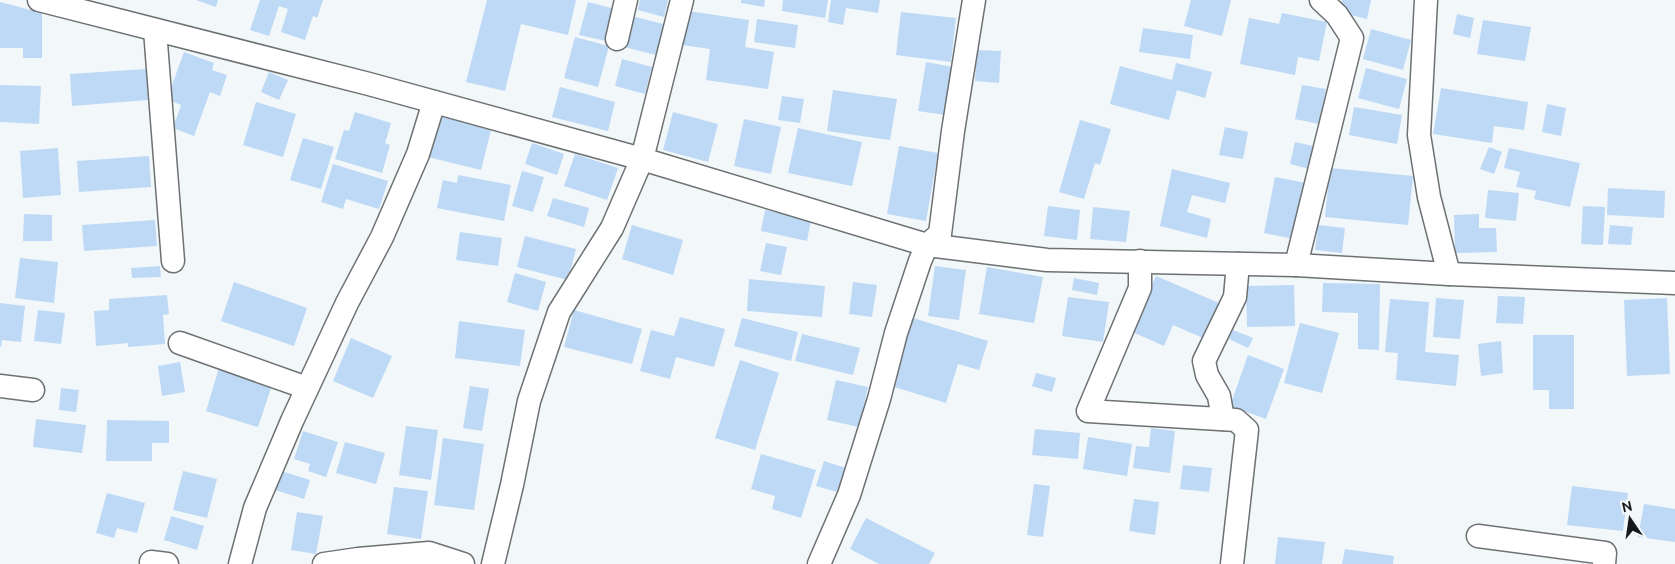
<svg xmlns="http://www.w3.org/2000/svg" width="1675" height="564" font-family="Ubuntu,sans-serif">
<rect width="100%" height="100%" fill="#f2f7f9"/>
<g fill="#bed9f6">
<path d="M196,0H218L216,7Z"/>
<path d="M260,0H323L317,18L313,16L305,40L281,32L288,9L279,6L269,36L250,30Z"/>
<path d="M487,0H576L568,35L521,24L505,91L466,82Z"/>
<path d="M640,0H668L664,17L638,10Z"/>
<path d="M741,0H765L764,7L741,3Z"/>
<path d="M783,0H828L825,18L782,11Z"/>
<path d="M831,0H880L878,13L846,8L843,25L828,22Z"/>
<path d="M1191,0H1231L1222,36L1184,26Z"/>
<path d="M1342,0H1371L1367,19L1339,12Z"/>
<path d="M0,2L42,13V58H23V48H0Z"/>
<path d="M588,2L615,9L606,41L579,35Z"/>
<path d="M688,11L749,20L745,47L774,52L768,89L706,80L710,49L682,45Z"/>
<path d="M901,12L956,18L951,62L896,55Z"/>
<path d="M1282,13L1327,22L1319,61L1298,57L1295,75L1240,64L1249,18L1279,24Z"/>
<path d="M1457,14L1474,18L1470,38L1453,34Z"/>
<path d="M632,16L663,24L656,55L624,47Z"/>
<path d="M757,19L798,25L795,48L754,42Z"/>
<path d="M1483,20L1531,27L1525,61L1477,54Z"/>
<path d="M1143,28L1193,35L1190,59L1139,52Z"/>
<path d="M1371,29L1411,40L1403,70L1363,59Z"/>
<path d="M575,37L609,46L598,87L564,78Z"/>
<path d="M977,50L1001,51L999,83L975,81Z"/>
<path d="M184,52L214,63L212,70L227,75L220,96L210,92L194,136L173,128L181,105L167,99Z"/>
<path d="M622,59L652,67L645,94L615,86Z"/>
<path d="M926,62L953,67L945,115L918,111Z"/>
<path d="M1176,63L1212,72L1205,98L1177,90L1169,120L1110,104L1120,66L1172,80Z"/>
<path d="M1366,68L1407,79L1399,109L1358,98Z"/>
<path d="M146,69L148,100L72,106L70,74Z"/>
<path d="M269,72L288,80L279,100L261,92Z"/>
<path d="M0,85L41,86L39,124L0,122Z"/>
<path d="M1302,85L1326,89L1319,124L1295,119Z"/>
<path d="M560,87L615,102L608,131L552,117Z"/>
<path d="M1441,88L1528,102L1524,130L1494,126L1492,143L1433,134Z"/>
<path d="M833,90L897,99L890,140L827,131Z"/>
<path d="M782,96L804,99L800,123L778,120Z"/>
<path d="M256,102L296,114L283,157L243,145Z"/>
<path d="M1547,104L1566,108L1561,136L1542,132Z"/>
<path d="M1354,107L1402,115L1397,144L1349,135Z"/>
<path d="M355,112L391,123L385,143L390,145L382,173L335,159L344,130L349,131Z"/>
<path d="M673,112L718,124L708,162L663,150Z"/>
<path d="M435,115L491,130L481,170L424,156Z"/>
<path d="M744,119L781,127L771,174L734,166Z"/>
<path d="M1080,120L1111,129L1100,165L1095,163L1084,199L1059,192Z"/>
<path d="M1225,127L1248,132L1243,159L1219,155Z"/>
<path d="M798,128L862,142L852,186L788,173Z"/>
<path d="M303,138L334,147L321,189L290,180Z"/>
<path d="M1295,142L1318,147L1313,170L1290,164Z"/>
<path d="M532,143L564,154L557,175L525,164Z"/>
<path d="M899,146L938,153L926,221L887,214Z"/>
<path d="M1489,147L1502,152L1494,174L1480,169Z"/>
<path d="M58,148L61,195L23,198L20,151Z"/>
<path d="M1509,148L1580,163L1570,207L1534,199L1536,191L1516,187L1520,172L1504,168Z"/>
<path d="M575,154L618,168L607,200L564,186Z"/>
<path d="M149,156L151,187L79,192L77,161Z"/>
<path d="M333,164L388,181L379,209L346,199L343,209L321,202Z"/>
<path d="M1330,168L1413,176L1408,225L1325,217Z"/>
<path d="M1172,169L1230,183L1225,203L1192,195L1187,212L1211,219L1207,238L1160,226Z"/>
<path d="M522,171L544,177L533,212L512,206Z"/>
<path d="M458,175L511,185L504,221L437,208L443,180L457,183Z"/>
<path d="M1275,177L1306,183L1294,239L1264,233Z"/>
<path d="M1608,188L1665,191L1664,218L1607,215Z"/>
<path d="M1488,190L1519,193L1516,221L1485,218Z"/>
<path d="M553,198L589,208L584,227L547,216Z"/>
<path d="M1048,206L1080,210L1077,240L1044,236Z"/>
<path d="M1583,206L1605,207L1603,245L1581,244Z"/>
<path d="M1093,207L1130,211L1126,242L1090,239Z"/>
<path d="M765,210L811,220L807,241L761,231Z"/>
<path d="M24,214L52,215V241H23Z"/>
<path d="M1479,214V228H1496L1497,252L1455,253L1454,215Z"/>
<path d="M155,220L157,246L84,251L82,225Z"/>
<path d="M632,225L683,240L673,275L622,259Z"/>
<path d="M1318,225L1345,228L1342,253L1315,250Z"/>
<path d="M1610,225L1633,227L1631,245L1608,244Z"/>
<path d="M460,232L502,238L498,266L456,260Z"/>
<path d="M525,236L576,249L568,280L517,267Z"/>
<path d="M766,243L787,247L781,275L760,271Z"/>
<path d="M20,258L58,262L54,303L15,298Z"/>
<path d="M160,266L161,277L132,278L131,268Z"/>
<path d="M935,266L966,270L959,320L928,316Z"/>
<path d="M987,267L1043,277L1034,323L979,314Z"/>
<path d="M515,273L546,282L538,311L507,302Z"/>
<path d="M1156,276L1226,306L1210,341L1173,325L1164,346L1130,331Z"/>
<path d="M1074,278L1099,283L1097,295L1072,290Z"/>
<path d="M749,279L825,286L822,317L747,311Z"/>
<path d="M234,282L307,308L294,346L221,321Z"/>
<path d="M853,282L877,285L872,317L849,314Z"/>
<path d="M1323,283L1380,284L1379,350L1358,349V313L1322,312Z"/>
<path d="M1294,285L1295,326L1247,327L1246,286Z"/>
<path d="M167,295L169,314L163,315L165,344L128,347V343L96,346L94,311L109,310V299Z"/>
<path d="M1498,296L1525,297L1523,324L1496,323Z"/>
<path d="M1068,297L1109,302L1103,342L1062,336Z"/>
<path d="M1436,298L1464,300L1460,339L1433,337Z"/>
<path d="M1667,298L1670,374L1627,376L1624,300Z"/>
<path d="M1390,299L1429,302L1425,352L1459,355L1456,386L1396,380L1398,353L1385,352Z"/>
<path d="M0,303L25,306L21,342L2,340L1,347H0Z"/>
<path d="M38,310L65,313L61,344L34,341Z"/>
<path d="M574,310L642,329L632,364L564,347Z"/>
<path d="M680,317L725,329L714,367L676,357L670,379L640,371L651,330L674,336Z"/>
<path d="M742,318L798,332L791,361L734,346Z"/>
<path d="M913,318L988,341L979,370L958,364L946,403L891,386Z"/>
<path d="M459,321L525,330L520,366L455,358Z"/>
<path d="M1300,323L1339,333L1322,393L1284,383Z"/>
<path d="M1233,330L1253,338L1248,348L1229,339Z"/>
<path d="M802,334L860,348L853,375L795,361Z"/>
<path d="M1533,335H1574V409H1549V390H1533Z"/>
<path d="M351,338L392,356L373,398L333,381Z"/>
<path d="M1501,341L1503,373L1481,376L1478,344Z"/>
<path d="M1248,355L1284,369L1266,419L1230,406Z"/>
<path d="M740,360L779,373L755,450L715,438Z"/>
<path d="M180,362L185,392L162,396L158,366Z"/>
<path d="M219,368L272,385L258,427L206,411Z"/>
<path d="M1036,373L1056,378L1052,392L1032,386Z"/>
<path d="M836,380L868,387L859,427L827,420Z"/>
<path d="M470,386L489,389L482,431L463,428Z"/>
<path d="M61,388L79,390L76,412L59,410Z"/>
<path d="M36,419L86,425L82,453L33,447Z"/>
<path d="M107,420L169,421V443H152V461H106Z"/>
<path d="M406,426L438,430L431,480L399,475Z"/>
<path d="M1151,428L1175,431L1170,473L1133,468L1136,446L1149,447Z"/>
<path d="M1035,429L1080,433L1078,459L1032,455Z"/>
<path d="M303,431L338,442L326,477L308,471L310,464L294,459Z"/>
<path d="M1088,437L1132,444L1127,476L1083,469Z"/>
<path d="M443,438L484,444L474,510L434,505Z"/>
<path d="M345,442L385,453L376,484L336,473Z"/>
<path d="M761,454L816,470L801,518L772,509L775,496L751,489Z"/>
<path d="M824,461L849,469L841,493L816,486Z"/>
<path d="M1183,465L1212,468L1209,492L1180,489Z"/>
<path d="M183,471L217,479L207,518L173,510Z"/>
<path d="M281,471L310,480L304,499L275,490Z"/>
<path d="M1034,484L1050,486L1043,537L1027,535Z"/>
<path d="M1572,486L1628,493L1623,531L1567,525Z"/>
<path d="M394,487L428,491L421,539L387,534Z"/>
<path d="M107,493L145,503L137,533L117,528L114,538L96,533Z"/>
<path d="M1134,499L1159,502L1155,535L1129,531Z"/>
<path d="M1644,504L1675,509V542L1638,537Z"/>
<path d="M297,512L323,516L316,554L291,550Z"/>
<path d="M171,516L204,526L197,550L164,540Z"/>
<path d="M866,518L935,553L929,564H879L850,549Z"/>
<path d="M1278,537L1325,542L1322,564H1275Z"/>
<path d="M1345,549L1394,556L1393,564H1342Z"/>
</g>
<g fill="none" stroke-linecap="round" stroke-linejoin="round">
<defs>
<g id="minor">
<path d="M39,0L369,84L642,159L612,228L559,312L529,401L512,485L493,564"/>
<path d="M682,0L642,159L927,245L952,248L1047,260L1296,265L1449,274L1675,283"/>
<path d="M1426,0L1419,135L1429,197L1449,274"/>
<path d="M155,30L173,261"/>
<path d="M617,39L626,0"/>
<path d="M1140,261V288L1088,411L1236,420L1247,430L1232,564"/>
<path d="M1296,265L1352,38L1337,15L1321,0"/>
<path d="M180,343L307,388"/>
<path d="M0,386L33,390"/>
<path d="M1223,419L1219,396L1207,375L1204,361L1235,297L1238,264"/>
<path d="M1478,536L1605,553L1604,564"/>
<path d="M151,562L167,564"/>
<path d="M240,564L255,508L292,421L347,303L382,237L418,154L434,102"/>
<path d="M324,564L358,559L429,553L463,564"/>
<path d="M819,564L849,495L879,399L896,333L920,261L927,245L940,234L953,131L974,0"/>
</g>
</defs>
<use href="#minor" stroke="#6d7172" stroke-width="25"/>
<use href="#minor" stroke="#fff" stroke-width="22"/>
</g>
<g transform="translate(1630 519) rotate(347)" stroke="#f2f7f9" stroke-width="4" paint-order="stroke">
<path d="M0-4L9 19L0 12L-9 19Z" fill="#161819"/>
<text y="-8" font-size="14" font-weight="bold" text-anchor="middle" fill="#161819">N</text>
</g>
</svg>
